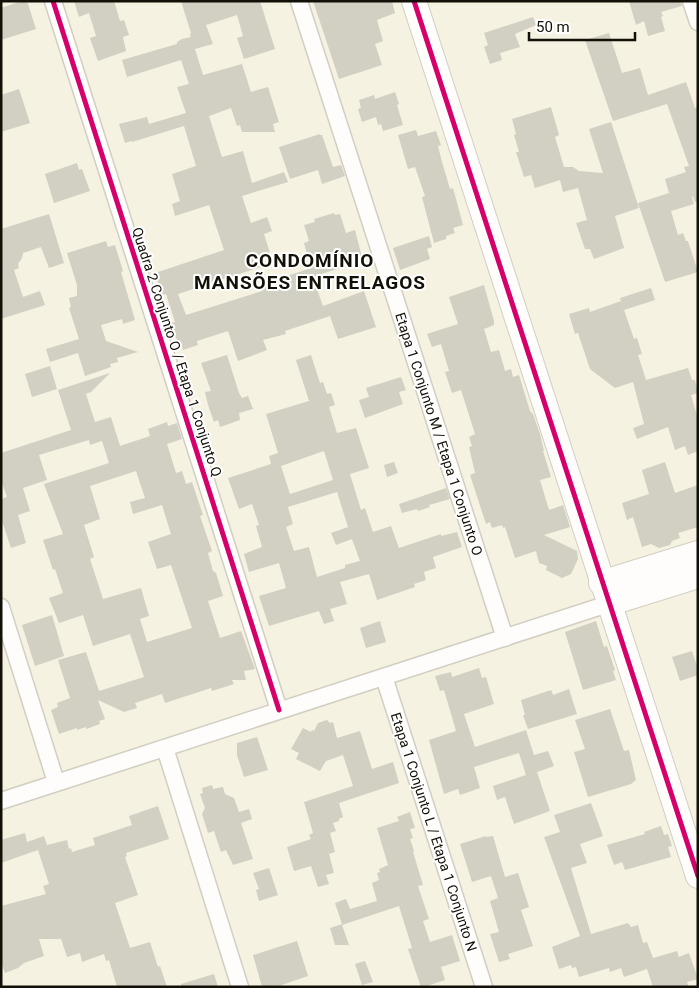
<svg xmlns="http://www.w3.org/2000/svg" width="699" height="988" font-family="Roboto,sans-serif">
<rect width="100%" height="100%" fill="#f6f2e2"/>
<g fill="#d2cfc3" fill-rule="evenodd">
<path d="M22,1H27L36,29L1,40V8Z"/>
<path d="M74,1H114L120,21L124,20L129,35L123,37L126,51L98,61L90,38L96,36L89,13L79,17Z"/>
<path d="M181,1H260L275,49L244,59L237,38L243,36L237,15L206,25L213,44L195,49L203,75L242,64L251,92L268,87L279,122L273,124L275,132H242L240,125L237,126L231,108L209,116L222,157L243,151L252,183L284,172L288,182L242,196L251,223L267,217L272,231L264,234L270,253L261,256L264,266L178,294L186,315L262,291L260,285L311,268L304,243L309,241L304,225L315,222L314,219L334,213L335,215L340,214L346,233L355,230L363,261L318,275L320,282L315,284L323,306L364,291L376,327L338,339L330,316L285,331L286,334L263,340L267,350L238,361L228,331L197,341L198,345L183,350L182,346L179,347L171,323L175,322L166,294L162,295L155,274L158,273V272L224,250L209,205L175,216L172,204L180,201L172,174L196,166L184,126L132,142L131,141L125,143L119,124L147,117L149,124L186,113L177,87L189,84L181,60L127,77L122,60L177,44V42L182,39L191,37L190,34L191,33Z"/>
<path d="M313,1H392L395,13L377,20L383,41L375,44L382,65L339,79Z"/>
<path d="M629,1H681L682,6L661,12L663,16L661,17L665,31L648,36L644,21L636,25Z"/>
<path d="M533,17L536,25L515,34L520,47L500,53L502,60L490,64L484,47L488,45L484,33Z"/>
<path d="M609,33L622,73L640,68L648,95L686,82L695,108L698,107V201L695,202L693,196L692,197L694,204L671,211L678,235L683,233L686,241H688L698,272L665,282L638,203L669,193L665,179L686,172L684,167L689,166L667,104L613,121L585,40Z"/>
<path d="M19,89L30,123L1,132V95Z"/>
<path d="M395,92L399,104L397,105L403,125L383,131L381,124L378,125L376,117L362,122L358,109L361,108L359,100L374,95L375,99Z"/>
<path d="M551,107L559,135L555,137L564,167H573L579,171L603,173L589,129L611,122L639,208L615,216L624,248L594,259L590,249H585L576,223L587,220L578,188L563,192L560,180L535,188L531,175L524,177L516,152H519L514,135L516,134L512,119Z"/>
<path d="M416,130L418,136L436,131L441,145L438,146L442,162L450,189L453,188L463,225L453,228L455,233L446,236V239L434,243L422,197L425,196L415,167L408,169L398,135Z"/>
<path d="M320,134V135H322L333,167L341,165L345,176L322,184L318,170L290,179L279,147Z"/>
<path d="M77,163L79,170L82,169L90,191L54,203L45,174Z"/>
<path d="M49,214L64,263L49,268L41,247L23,253L22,258L18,264L19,268L14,270L23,297L40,291L45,305L1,319V229Z"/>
<path d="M429,236L432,247L427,249L430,259L400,270L393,248Z"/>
<path d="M106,241L108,247L115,245L123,271L121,272L135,320L123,324L122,319L101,325L106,341L138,352L117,358L118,362L110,364L111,367L85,376L78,353L50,362L46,349L79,339L69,308L71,307L69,298L77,296V285L67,253Z"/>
<path d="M484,285L494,321V325L484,329L491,352L499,350L505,371L511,369L513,377L519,375L530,411L533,414L540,434L544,451H543L551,477L540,480L549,510L563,505L570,527L544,535L577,551L578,559L571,574L562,578L546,570L547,566L539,563L536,551L515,558L505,527L503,528L502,525L492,528L490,522L486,524L470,475L475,473L469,447L472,446L469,437L475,434L461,390L452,393L445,372L449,371L441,344L432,347L427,334L458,324L449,297Z"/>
<path d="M651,288L655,300L624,310L620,298Z"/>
<path d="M621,301L634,339L637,338L642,354L638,355L646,380L688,368L692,380H695L698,393L691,395L698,419V451L688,455L685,446L675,450L668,427L637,439L633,428L644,424L633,382L615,388L590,369L578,333L575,334L569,314L589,308L590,312Z"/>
<path d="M227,355L239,393L242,398L248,396L253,409L239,413L240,420L220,427L218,420L214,422L208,405L205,392L211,391L201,363Z"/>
<path d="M311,355L320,383L323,382L327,394L331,393L335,405L329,407L337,433L356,428L369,468L350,474L361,510L365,508L373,532L391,526L399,548L441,534V536L457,532L462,547L433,557L436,568L424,572L426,580L414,584L415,587L377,600L369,574L340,582L347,604L330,609L334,621L324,624L319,611L269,626L259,596L286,588L279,563L249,572L244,554L262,547L256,526L259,525L252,504L239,509L228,478L271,464L269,456L278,453L266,414L309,401L296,360ZM324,451L333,480L290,494L281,466ZM337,492L348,527L331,533L336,545L352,539L360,561L345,565V568L317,577L309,547L294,551L286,527L293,524L288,507Z"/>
<path d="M50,366L57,389L32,397L25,374Z"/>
<path d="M110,373L91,392L86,394L95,422L111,417L120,446L150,436L148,429L167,422L168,426L177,423L182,439L167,444L176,473L182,471L186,484L192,482L203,515L200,516L212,551L208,553L213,571L216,573L223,596L208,601L220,638L241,631L255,669L244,671L246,680H232L234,684L212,691L211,688L165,703L162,694L135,703L137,708L124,712L98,700L105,719L99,721L100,724L86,729V727L77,730V728L59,734L51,710L58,707L57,703L70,698L58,660L86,652L99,691L144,677L130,634L93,646L83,615L59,623L49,598L63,593L55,569L53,570L43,540L63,534L44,484L109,463L102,441L90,445L89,440L39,455L47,480L23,488L30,511L18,515L26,543L11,548L1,518V499L7,497L1,480V453L71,430L58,390ZM136,471L145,498L130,502L133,514L162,505L171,534L148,542L157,569L171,565L192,628L147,642L140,619L149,616L141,588L103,599L90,559L94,557L84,525L100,519L90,486Z"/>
<path d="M401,377L406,390L399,392L403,404L365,418L359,400L369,397L366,388Z"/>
<path d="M394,462L398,473L387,477L384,465Z"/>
<path d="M665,462L675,493L698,485V527L678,533L680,538L672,541L670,545L659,548L651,544L642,547L633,517L627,520L622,503L649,494L642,470Z"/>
<path d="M446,488L450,499L429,505L430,507L418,511L417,509L402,513L399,504Z"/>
<path d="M52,615L64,656L35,666L22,625Z"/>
<path d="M380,621L386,642L366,648L360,628Z"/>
<path d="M596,621L604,647L607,646L615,670L613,671L616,680L583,690L565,632Z"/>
<path d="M692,651L698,669V675L680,681L672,657Z"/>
<path d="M479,668L482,678L486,677L494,704L464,714L475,747L526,730L534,755L548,751L554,766L537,772L550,811L514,824L505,797L497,800L493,786L526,775L519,753L474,767L480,788L460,795L458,789L444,794L429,740L456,731L444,690L440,691L435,676L451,672L452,677Z"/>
<path d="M569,689L577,714L528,729L523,715H525L521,700L551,690L553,695Z"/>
<path d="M610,709L624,751L629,750L636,780L631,784L588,797L574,752L585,749L575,720Z"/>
<path d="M327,720L330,723L333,722L337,738L360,731L372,769L393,762L399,783L339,803L343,817L339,819V821L333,823L336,831L330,833L335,852L329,854L334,873L326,875L329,884L318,887L311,866L294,871L287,847L311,839L309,835L313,833L304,802L353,786L343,755L326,761L320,771L296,759L299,753L291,749L303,728L311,732L312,730L314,731L318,723Z"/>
<path d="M257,737L268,770L244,777L237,755V743Z"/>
<path d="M212,785L213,789L223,787L225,794L234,798L239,812L249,809L252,819L241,823L253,859L233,865L226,850L221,852L214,831L208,833L202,814L205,808L200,794L203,793L202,788Z"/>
<path d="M591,803L603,836L580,844L587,863L571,868L591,934L628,923L631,927L638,925L643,943L647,942L653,958L677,951L679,957L689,953L698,979L687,982L689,987H653L647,969L624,977L621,968L610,972L609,968L579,977L576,967L572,968L571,965L559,969L552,947L580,936L544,837L560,832L554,815Z"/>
<path d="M158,806L169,839L126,853L127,856L125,857L138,895L115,903L130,948L150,942L158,967L160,966L167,987H117L109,960L106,961L104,954L82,962L80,953L67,957L61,939H39L44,956L24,963L18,968L5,973L1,962V906L46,894L43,886L49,884L38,850L1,863V840L25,833L27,842L44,836L47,845L67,840L69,849L71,848L72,852L95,845L93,838L132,825L129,816Z"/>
<path d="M410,812L415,828L410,829L413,838L410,839L414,851L413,852L423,885L418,886L429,919L423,921L430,942L452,935L460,961L441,967L445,980L424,987H421L408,949L412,948L399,906L342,925L349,945H335L330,928L342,924L335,903L346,899L350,909L377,901L372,883L379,880L377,873L380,872L379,869L388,865L377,828L399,821L397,817Z"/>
<path d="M661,826L664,835L668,834L672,846L668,847L671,857L625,870L622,862L614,865L607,845L645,834L644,832Z"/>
<path d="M486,836V837L493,836L505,877L518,873L529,907L521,910L533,946L508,954L510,959L499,962L490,934L499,932L490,901L498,898L491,876L472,882L460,844Z"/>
<path d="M269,868L278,895L259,901L256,890L259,889L253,873Z"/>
<path d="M297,941L308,976L276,987H262L253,955Z"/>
<path d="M365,961L373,982L362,985L355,964Z"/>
<path d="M214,974L218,987H181V984Z"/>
</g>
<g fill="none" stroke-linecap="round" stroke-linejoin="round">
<defs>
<g id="street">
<path d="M53,1L279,710"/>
<path d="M299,1L505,638"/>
<path d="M691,1L698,22"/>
<path d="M1,607L56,782"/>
<path d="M384,677L484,987"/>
<path d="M165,748L240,987"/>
<path d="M1,801L608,604"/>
</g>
<g id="secondary">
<path d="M414,1L698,876"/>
<path d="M601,583L698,553"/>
<path d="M608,604L698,576"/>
</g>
</defs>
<use href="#street" stroke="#d1cec2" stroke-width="19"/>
<use href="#secondary" stroke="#d1cec2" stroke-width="26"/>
<use href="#street" stroke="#fefdfb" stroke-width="16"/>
<use href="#secondary" stroke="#fefdfb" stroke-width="24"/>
<defs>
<g id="cycleway">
<path d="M53,1L279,710"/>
<path d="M414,1L698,876"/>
</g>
</defs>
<use href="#cycleway" stroke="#fff" stroke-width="8"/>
<use href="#cycleway" stroke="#d6006c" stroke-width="5"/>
</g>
<g text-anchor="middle" stroke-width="4" stroke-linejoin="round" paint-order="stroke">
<g font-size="14" fill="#131007" stroke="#fff">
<text transform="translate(177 352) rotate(72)" y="5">Quadra 2 Conjunto O / Etapa 1 Conjunto Q</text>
<text transform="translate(439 434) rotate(72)" y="5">Etapa 1 Conjunto M / Etapa 1 Conjunto O</text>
<text transform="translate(434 832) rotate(72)" y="5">Etapa 1 Conjunto L / Etapa 1 Conjunto N</text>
</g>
<g font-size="19" font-weight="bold" letter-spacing="1" fill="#131007" stroke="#fff">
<text x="310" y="267">CONDOMÍNIO<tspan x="310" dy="22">MANSÕES ENTRELAGOS</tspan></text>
</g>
</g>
<rect width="699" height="988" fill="none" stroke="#131007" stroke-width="5"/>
<path d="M529 32v8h106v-8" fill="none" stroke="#131007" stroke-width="2.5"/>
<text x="536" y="32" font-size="15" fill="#131007" stroke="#ffffff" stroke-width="4" paint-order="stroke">50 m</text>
</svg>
